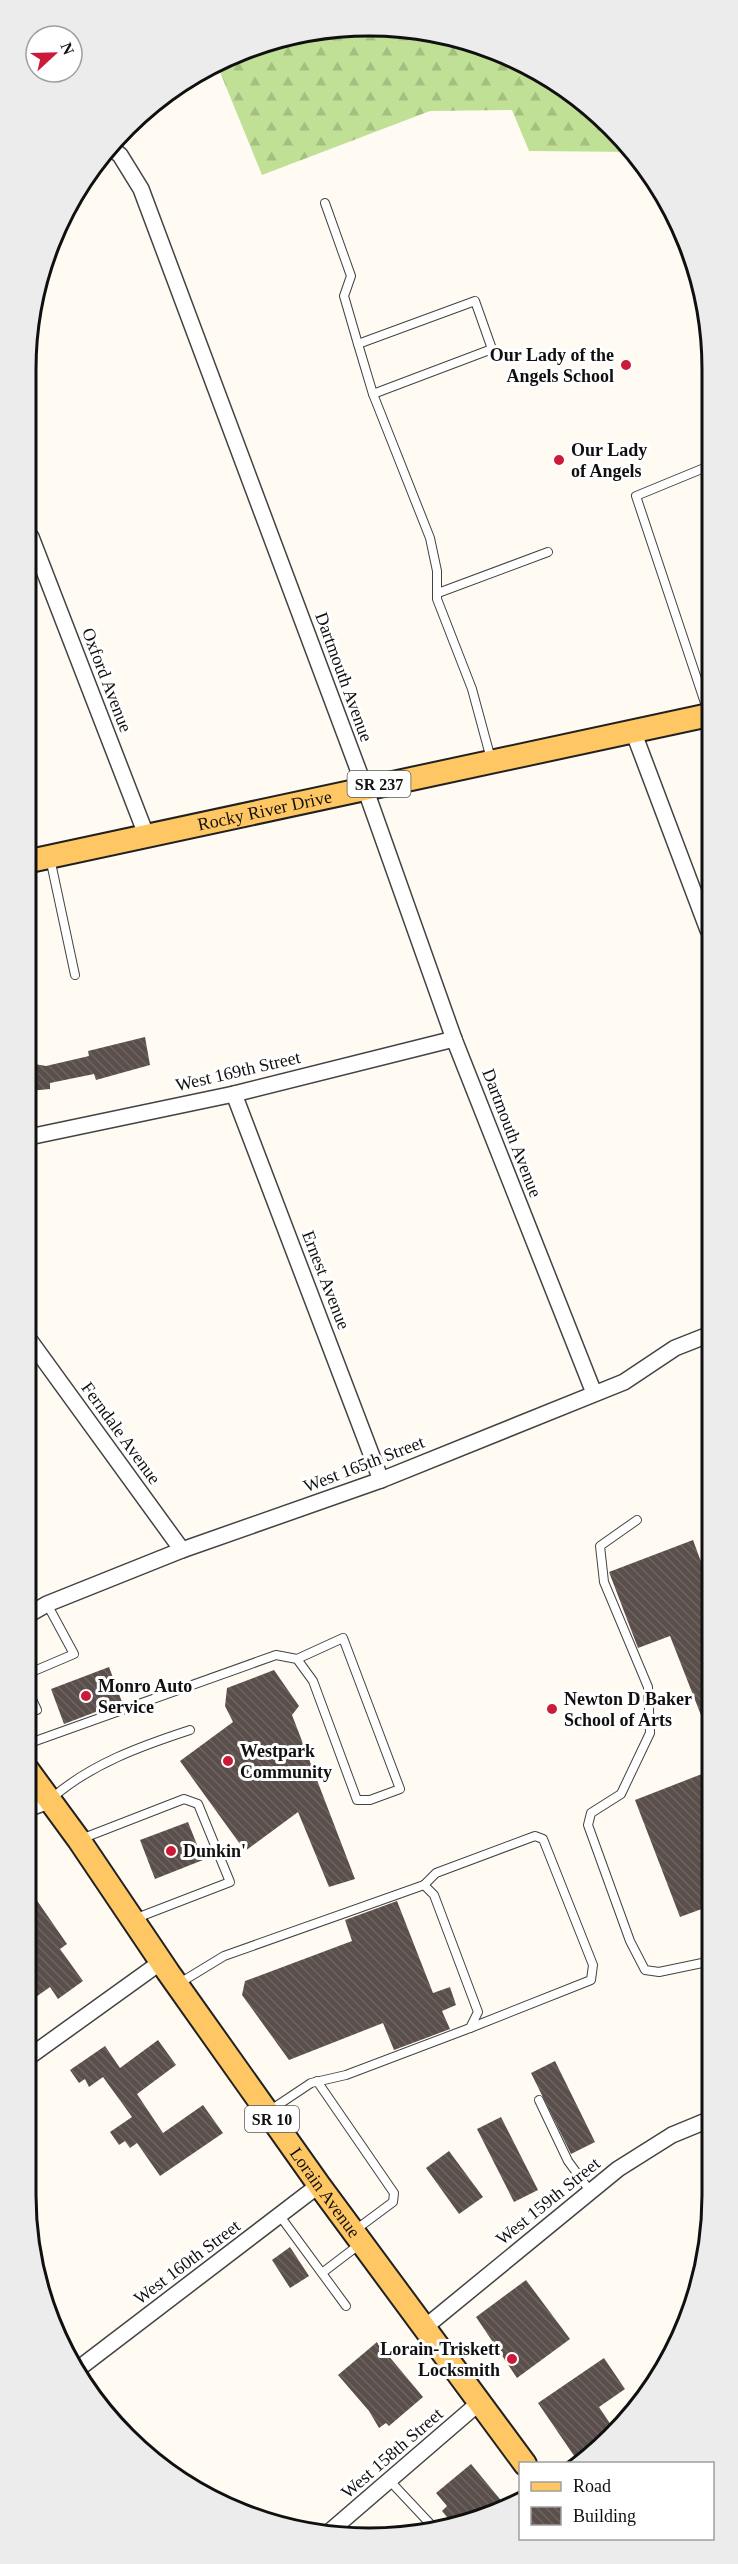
<svg xmlns="http://www.w3.org/2000/svg" width="738" height="2564" font-family="Georgia,serif">
<defs>
<pattern id="forest-firs" width="22" height="20" patternUnits="userSpaceOnUse" patternTransform="scale(1.5)"><rect width="22" height="20" fill="#c0e096"/><path d="M5 1l3.5 6h-7zM16 11l3.5 6h-7z" fill="#a4bf80"/></pattern>
<pattern id="building-back-hatch" width="6" height="6" patternUnits="userSpaceOnUse" patternTransform="scale(1.5)"><rect width="6" height="6" fill="#5a4f4b"/><path d="M-1 5l2 2M0 0l6 6M5-1l2 2" fill="none" stroke="#6d6461"/></pattern>
</defs>
<rect width="100%" height="100%" fill="#fffbf3"/>
<path fill="url(#forest-firs)" d="M302,32H436L540,71L627,142L633,152L529,151L512,110L430,111L262,175L218,67Z"/>
<g fill="url(#building-back-hatch)">
<path d="M145,1037L150,1065L96,1080L94,1074L50,1083V1089L29,1091V1063L46,1066L89,1056L88,1051Z"/>
<path d="M693,1540L707,1578L706,1728L670,1636L638,1648L609,1572Z"/>
<path d="M109,1667L122,1702L64,1724L51,1689Z"/>
<path d="M274,1670L299,1706L292,1715L355,1879L329,1887L298,1812L245,1851L180,1761L233,1722L225,1706L227,1688Z"/>
<path d="M707,1772V1907L680,1917L635,1800Z"/>
<path d="M188,1822L203,1860L155,1879L140,1840Z"/>
<path d="M27,1886L67,1944L60,1949L83,1981L58,1999L50,1987L26,2004Z"/>
<path d="M397,1901L433,1993L450,1987L456,2005L442,2011L450,2029L394,2050L383,2023L289,2060L242,1995L245,1981L352,1941L345,1920Z"/>
<path d="M158,2040L176,2065L137,2094L163,2133L203,2105L223,2133L160,2176L137,2143L130,2148L125,2141L119,2145L110,2132L132,2117L103,2077L89,2087L85,2079L79,2083L70,2070L105,2046L120,2068Z"/>
<path d="M555,2061L595,2142L571,2154L531,2073Z"/>
<path d="M501,2117L538,2190L514,2202L477,2129Z"/>
<path d="M449,2151L483,2197L459,2214L426,2168Z"/>
<path d="M290,2247L309,2276L290,2288L272,2260Z"/>
<path d="M526,2280L570,2339L517,2378L476,2317Z"/>
<path d="M377,2342L423,2397L389,2426L386,2423L379,2428L369,2411L338,2375Z"/>
<path d="M604,2358L625,2389L599,2407L613,2428L579,2463L538,2403Z"/>
<path d="M471,2464L504,2504L455,2527L442,2511L447,2506L436,2493Z"/>
</g>
<g fill="none" stroke-linecap="round" stroke-linejoin="round">
<defs>
<g id="service">
<path d="M325,203L351,276L344,296L358,344L373,394L430,538L437,571V599L472,689L491,759"/>
<path d="M358,344L475,301L492,349L373,394"/>
<path d="M438,593L548,552"/>
<path d="M708,712L636,496L709,466"/>
<path d="M50,858L75,975"/>
<path d="M637,1520L600,1546L604,1582L648,1687L650,1733L621,1794L591,1813L588,1825L630,1941L645,1970L659,1972L707,1962"/>
<path d="M27,1674L74,1654L47,1604"/>
<path d="M27,1689L37,1710"/>
<path d="M27,1744L276,1655L297,1659L343,1638L400,1789L370,1800H357L313,1681L297,1659"/>
<path d="M52,1798C91,1764 141,1746 190,1730"/>
<path d="M81,1839L184,1799L198,1804L230,1882L134,1919"/>
<path d="M424,1885L436,1873L535,1836L543,1839L593,1965L591,1980L470,2028"/>
<path d="M178,1984L224,1956L424,1885L434,1895L478,2012L470,2028L346,2075L311,2083L269,2111"/>
<path d="M317,2081L394,2193L393,2202L354,2231"/>
<path d="M539,2100L568,2161L590,2191"/>
<path d="M280,2216L346,2306"/>
<path d="M322,2273L360,2244"/>
<path d="M389,2480L435,2529"/>
</g>
<g id="minor">
<path d="M112,149L120,155L141,189L365,788L454,1039L594,1393"/>
<path d="M31,537L147,837"/>
<path d="M633,731L708,930"/>
<path d="M234,1094L381,1480"/>
<path d="M29,1137L234,1094L454,1039"/>
<path d="M28,1338L182,1550"/>
<path d="M28,1615L47,1604L182,1550L381,1480L624,1382L675,1348L708,1335"/>
<path d="M27,1809L49,1801"/>
<path d="M26,2059L161,1962"/>
<path d="M424,2328L618,2169L672,2135L706,2121"/>
<path d="M78,2369L319,2185"/>
<path d="M328,2533L480,2402"/>
</g>
<g id="primary">
<path id="s1" d="M30,861L709,715"/>
<path id="s2" d="M27,1769L79,1840L168,1972L319,2185L525,2464"/>
</g>
</defs>
<use href="#service" stroke="#434343" stroke-width="10"/>
<use href="#minor" stroke="#434343" stroke-width="18"/>
<use href="#primary" stroke="#212121" stroke-width="26"/>
<use href="#service" stroke="#fff" stroke-width="8"/>
<use href="#minor" stroke="#fff" stroke-width="15"/>
<use href="#primary" stroke="#ffc763" stroke-width="22"/>
</g>
<g fill="#cc1b38" stroke="#fff" stroke-width="2">
<circle cx="626" cy="365" r="6"/>
<circle cx="559" cy="460" r="6"/>
<circle cx="86" cy="1696" r="6"/>
<circle cx="552" cy="1709" r="6"/>
<circle cx="228" cy="1761" r="6"/>
<circle cx="171" cy="1851" r="6"/>
<circle cx="512" cy="2359" r="6"/>
</g>
<g text-anchor="middle" stroke-width="6" stroke-linejoin="round" paint-order="stroke">
<g fill="#fff" stroke="#585858" stroke-width="1.5">
<rect x="347.5" y="771" width="63" height="26" rx="4.5"/>
<rect x="245" y="2106" width="54" height="26" rx="4.5"/>
</g>
<g font-size="16" font-weight="bold" fill="#101010">
<text x="379" y="790">SR 237</text>
<text x="272" y="2125">SR 10</text>
</g>
<g font-size="18" font-weight="bold" fill="#101010" stroke="#fff" text-anchor="start">
<text x="614" y="361" text-anchor="end">Our Lady of the<tspan x="614" dy="21">Angels School</tspan></text>
<text x="571" y="456">Our Lady<tspan x="571" dy="21">of Angels</tspan></text>
<text x="98" y="1692">Monro Auto<tspan x="98" dy="21">Service</tspan></text>
<text x="564" y="1705">Newton D Baker<tspan x="564" dy="21">School of Arts</tspan></text>
<text x="240" y="1757">Westpark<tspan x="240" dy="21">Community</tspan></text>
<text x="183" y="1857">Dunkin'</text>
<text x="500" y="2355" text-anchor="end">Lorain-Triskett<tspan x="500" dy="21">Locksmith</tspan></text>
</g>
<g font-size="18" fill="#101010" stroke="#fff">
<text transform="translate(344 677) rotate(70)" y="6">Dartmouth Avenue</text>
<text transform="translate(107 680) rotate(69)" y="6">Oxford Avenue</text>
<text dy="6" stroke="none"><textPath href="#s1" startOffset="240">Rocky River Drive</textPath></text>
<text transform="translate(238 1071) rotate(-13)" y="6">West 169th Street</text>
<text transform="translate(512 1133) rotate(69)" y="6">Dartmouth Avenue</text>
<text transform="translate(326 1280) rotate(69)" y="6">Ernest Avenue</text>
<text transform="translate(121 1433) rotate(54)" y="6">Ferndale Avenue</text>
<text transform="translate(364 1464) rotate(-21)" y="6">West 165th Street</text>
<text dy="6" stroke="none"><textPath href="#s2" startOffset="518">Lorain Avenue</textPath></text>
<text transform="translate(548 2201) rotate(-39)" y="6">West 159th Street</text>
<text transform="translate(187 2262) rotate(-37)" y="6">West 160th Street</text>
<text transform="translate(392 2453) rotate(-41)" y="6">West 158th Street</text>
</g>
</g>
<path d="M0 0H738V2564H0ZM369 36H369A333 333 0 0 1 702 369V2195A333 333 0 0 1 369 2528H369A333 333 0 0 1 36 2195V369A333 333 0 0 1 369 36Z" fill="#ececec" fill-rule="evenodd"/>
<path fill="none" stroke="#101010" stroke-width="3" d="M369 36H369A333 333 0 0 1 702 369V2195A333 333 0 0 1 369 2528H369A333 333 0 0 1 36 2195V369A333 333 0 0 1 369 36Z"/>
<rect x="519" y="2462" width="195" height="78" fill="#ffffff" stroke="#9f9f9f" stroke-width="1.5"/>
<rect x="531" y="2482" width="30" height="9" fill="#ffc763" stroke="#9f9f9f" stroke-width="1.5"/>
<text x="573" y="2492" font-size="18" fill="#101010">Road</text>
<rect x="531" y="2507" width="30" height="18" fill="url(#building-back-hatch)" stroke="#9f9f9f" stroke-width="1.5"/>
<text x="573" y="2522" font-size="18" fill="#101010">Building</text>
<g transform="translate(54 54) rotate(68)"><circle r="28" fill="#ffffff" stroke="#9f9f9f" stroke-width="1.5"/>
<path d="M0-4.5L10 22L0 15L-10 22Z" fill="#cc1b38"/>
<text y="-9" font-size="16" font-weight="bold" text-anchor="middle" fill="#101010">N</text>
</g>
</svg>
